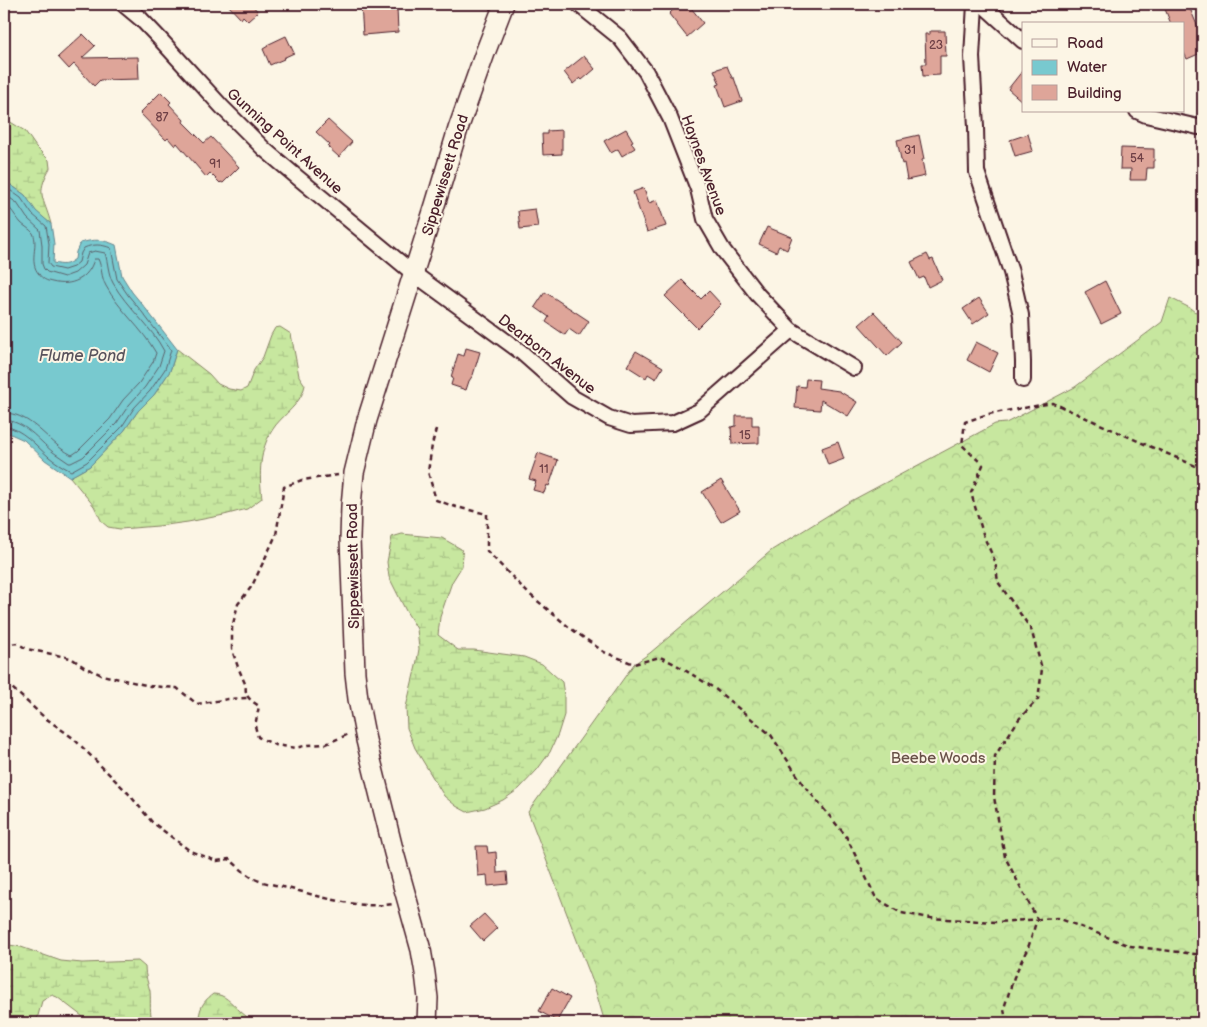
<svg xmlns="http://www.w3.org/2000/svg" width="1207" height="1027" font-family="'Balsamiq Sans',sans-serif">
<defs>
<pattern id="forest-crowns" width="20" height="18" patternUnits="userSpaceOnUse" patternTransform="scale(1.25)"><rect width="20" height="18" fill="#c7e79f"/><path d="M2 6a3 3 0 1 1 6 0M12 15a3 3 0 1 1 6 0" fill="none" stroke="#acc689"/></pattern>
<pattern id="wetland-marsh" width="20" height="14" patternUnits="userSpaceOnUse" patternTransform="scale(1.25)"><rect width="20" height="14" fill="#c7e79f"/><path d="M1 5h8M5 5V1M11 12h8M15 12V8" fill="none" stroke="#acc689"/></pattern>
</defs>
<rect width="100%" height="100%" fill="#fcf5e5"/>
<filter id="ink" filterUnits="userSpaceOnUse"><feTurbulence type="fractalNoise" baseFrequency=".02" numOctaves="2"/><feDisplacementMap in="SourceGraphic" scale="10" xChannelSelector="R" yChannelSelector="G"/><feConvolveMatrix kernelMatrix="1 2 1 2 8 2 1 2 1" color-interpolation-filters="sRGB"/></filter>
<g filter="url(#ink)">
<path fill="url(#forest-crowns)" stroke="#888365" d="M1170,298L1190,308L1195,312L1203,308V1023H605L594,985L528,812L634,664L650,653L772,550L851,501L995,424L1006,423L1075,387L1162,322Z"/>
<g fill="url(#wetland-marsh)" stroke="#888365">
<path d="M4,118L25,131L36,147L49,160L50,168C35,195 44,197 51,224L35,211L25,195L4,180Z"/>
<path d="M280,327L291,334L299,376L305,385C304,389 303,393 301,396C295,408 280,418 273,429C259,450 259,474 262,498L247,509L224,515L188,522L158,526L120,529L108,527L102,522L94,506L70,477L90,466L124,431L138,411L154,395L170,371L177,349L209,374L218,384L229,389L241,391L247,388L254,370L263,357L271,335L275,328Z"/>
<path d="M402,534L442,538L461,549L463,554L462,566L452,582L440,617L438,635L458,650H474L524,657L542,664L562,682L564,695V715L558,734L550,752L537,770L519,789L503,800L485,808L467,812L456,806L444,796L415,748L407,728L406,707L416,666L419,649L417,629L406,611L389,577L387,562L392,537Z"/>
<path d="M4,944L21,947L61,961L82,963L138,961L145,967C145,976 148,983 150,991C151,1002 149,1013 153,1023H91L57,997L52,995L42,1001L36,1023H4Z"/>
<path d="M213,994C225,994 231,1003 239,1010C244,1015 250,1019 255,1023H198C200,1009 201,1003 213,994Z"/>
</g>
<path fill="#78c9cf" stroke="#66858d" d="M4,180L25,195L36,211L51,224L54,244L53,263C63,265 66,266 75,259L76,252L80,243C95,239 102,239 116,245L122,276L132,292L146,309L177,349L170,371L154,395L138,411L124,431L90,466L70,477L45,460L24,440L4,431Z"/>
<g fill="none" stroke-linecap="round" stroke-linejoin="round">
<g stroke="#5c636d" stroke-width="1">
<path d="M4,186L21,198L32,214L46,226L49,244L48,263L51,267L64,270L73,267L79,262L81,253L84,248C93,244 101,244 111,248L117,279L128,295L142,312L171,350L165,369L150,391L134,408L121,428L87,462L71,471L69,470C62,466 55,462 49,457C35,445 23,429 4,426"/>
<path d="M4,194L17,203L27,218L40,230L42,245V264L44,269L47,272L64,277L75,273L84,265L88,253L95,251L105,253C108,262 108,274 113,283C127,308 151,326 164,351L159,366L145,387L129,405L116,424L83,457L71,463H69C64,459 58,456 53,452C38,440 25,421 4,420"/>
<path d="M4,203C12,209 15,216 21,223C24,226 30,229 33,233C39,245 28,262 39,274C42,279 47,281 52,282C71,287 89,279 94,259H98C102,267 101,277 106,286C119,310 142,328 156,353L153,362L139,383L123,400L110,419L78,451L72,455L70,454C65,451 61,449 57,445C41,432 26,413 4,413"/>
</g>
</g>
<g fill="#dea599" stroke="#4a1f2b">
<path d="M227,4H256L253,6L258,12L248,21L243,16L241,19Z"/>
<path d="M361,4H385L397,8L398,32L363,35Z"/>
<path d="M668,4H688L703,23L687,37L669,14L673,10Z"/>
<path d="M1176,4H1188L1203,39V52L1187,59L1183,51V24H1171L1165,9Z"/>
<path d="M930,31H945L946,56H940V75L923,76L922,64H926L925,34H930Z"/>
<path d="M83,34L95,46L82,58L138,57L139,79L100,80L94,86L74,64L69,69L58,57Z"/>
<path d="M286,36L294,53L283,58L284,59L270,65L263,49L268,46L267,45Z"/>
<path d="M584,56L595,69L582,80L580,78L573,84L564,72Z"/>
<path d="M727,66L732,78H734L742,101L725,107L717,85L720,84L714,70Z"/>
<path d="M1023,70V102L1008,89Z"/>
<path d="M161,92L171,102L169,104L184,120L183,122L204,143L211,137L239,167L223,183L221,182L220,183L210,173L206,177L177,143L175,146L168,138L166,140L140,113Z"/>
<path d="M328,120L352,142L339,157L328,147L330,145L316,132Z"/>
<path d="M626,129L633,141L631,142L635,148L622,156L618,149L611,153L604,141Z"/>
<path d="M562,130V154L543,155L542,134H547V131Z"/>
<path d="M1028,134L1033,151L1015,156L1010,140Z"/>
<path d="M919,135L924,159L922,160L925,176L907,180L904,163L902,164L897,140Z"/>
<path d="M1121,148L1154,149V168H1147L1146,180H1130L1131,169H1120Z"/>
<path d="M644,188L649,203L657,200L666,226L647,232L633,192Z"/>
<path d="M535,209L538,227L520,229L518,211Z"/>
<path d="M767,227L792,237L787,250L779,246L776,252L759,244Z"/>
<path d="M927,254L930,260L933,259L942,280L928,287L924,277L919,279L911,262Z"/>
<path d="M682,280L701,299L709,291L721,304L697,328L665,296Z"/>
<path d="M1105,281L1121,314L1101,324L1085,292Z"/>
<path d="M545,292L589,321L579,336L569,329L565,335L546,322L549,317L535,307Z"/>
<path d="M979,298L989,313L973,324L963,309Z"/>
<path d="M874,312L902,342L887,356L859,325Z"/>
<path d="M976,342L998,353L989,372L967,360Z"/>
<path d="M466,348L480,352L473,375L469,381L466,390L451,385L453,378L451,377L458,354L464,356Z"/>
<path d="M636,351L663,367L656,379L648,374L646,378L627,366Z"/>
<path d="M806,379L819,380L818,388L839,391L857,402L848,416L821,400L820,410L795,408L797,386L805,387Z"/>
<path d="M736,416H752V425H759V443L732,444L731,427L736,426Z"/>
<path d="M838,442L844,459L828,465L822,448Z"/>
<path d="M538,453L558,460L549,486L547,485L544,493L533,490L536,481L529,479Z"/>
<path d="M721,480L740,511L721,522L702,492Z"/>
<path d="M476,846H487L488,853L496,852L497,873L507,872L508,884L488,886L487,875L478,876Z"/>
<path d="M484,914L497,928L483,941L470,926Z"/>
<path d="M552,988L570,998L557,1021L539,1011Z"/>
</g>
<g fill="none" stroke-linecap="round" stroke-linejoin="round">
<defs>
<g id="street">
<path d="M123,4L141,19L160,39L222,107L264,149L297,177L413,273L521,352L572,397L609,418L631,425L673,423L699,411L791,330"/>
<path d="M578,4L620,38L646,72L670,118L698,189L705,219L723,250L757,294L791,330L854,368"/>
<path d="M975,4L972,57L976,127L977,172L1011,272L1021,315L1023,362V380"/>
<path d="M982,4L1023,41"/>
<path d="M1137,111L1146,115L1198,127H1203"/>
</g>
<path id="secondary" d="M427,1023L428,998L425,973L421,950L394,853L366,740L358,699L355,673L350,539L351,506L354,473L367,420L435,205L458,129L485,53L504,4"/>
</defs>
<use href="#street" stroke="#4a1f2b" stroke-width="18"/>
<use href="#secondary" stroke="#4a1f2b" stroke-width="22"/>
<g stroke="#4a1f2b" stroke-width="2.5" stroke-dasharray="5 4" stroke-linecap="butt">
<path d="M436,429L432,445L428,472L436,500L456,507L487,514V551L528,593L570,628L604,652L634,664L660,657L675,664L714,688L771,735L803,784L846,836L876,898L901,913L931,918L996,922L1058,918L1130,946L1203,955"/>
<path d="M338,475L302,480L284,487L276,535L252,586L238,604L232,628V650L238,667L246,686C244,696 251,701 259,706L255,726L258,737L275,745L296,748L308,745L326,744L349,734"/>
<path d="M4,645L17,643L27,649L71,658L84,667L102,675L150,686L177,688L197,704L228,699L248,698"/>
<path d="M4,687L12,688L44,717L73,738L128,793L152,822L190,851L217,861L229,859C237,865 245,874 253,878C261,883 274,884 283,887C317,895 358,910 393,904"/>
<path d="M1006,1023L1004,1008L1014,977L1029,945L1037,919L1005,857L994,797L995,756L1019,719L1038,699L1042,669L1031,629L998,582L995,561L984,537L971,493L983,465L962,445L965,422L988,414L1053,403L1149,446L1203,469"/>
</g>
<use href="#street" stroke="#fcf5e5" stroke-width="14"/>
<use href="#secondary" stroke="#fcf5e5" stroke-width="19"/>
</g>
</g>
<g text-anchor="middle" stroke-width="4" stroke-linejoin="round" paint-order="stroke">
<g font-size="12" fill="#6f4046">
<text x="936" y="49">23</text>
<text x="162" y="121">87</text>
<text x="910" y="154">31</text>
<text x="1137" y="162">54</text>
<text x="215" y="168">91</text>
<text x="745" y="439">15</text>
<text x="544" y="473">11</text>
</g>
<g font-size="15" fill="#4a1f2b" stroke="#fcf5e5">
<text transform="translate(285 141) rotate(42)" y="5">Gunning Point Avenue</text>
<text transform="translate(704 165) rotate(70)" y="5">Haynes Avenue</text>
<text transform="translate(445 175) rotate(-73)" y="5">Sippewissett Road</text>
<text transform="translate(547 354) rotate(38)" y="5">Dearborn Avenue</text>
<text transform="translate(353 566) rotate(-91)" y="5">Sippewissett Road</text>
</g>
<g font-size="15" fill="#695148" stroke="#fcf5e5">
<text x="938" y="763">Beebe Woods</text>
</g>
<g font-size="16" font-style="italic" fill="#58525c" stroke="#fcf5e5">
<text x="82" y="361">Flume Pond</text>
</g>
</g>
<rect width="1207" height="1027" fill="none" stroke="#fcf5e5" stroke-width="20"/>
<rect x="10" y="10" width="1187" height="1007" fill="none" stroke="#4a1f2b" stroke-width="2" filter="url(#ink)"/>
<rect x="1022" y="22" width="162" height="90" fill="#fcf5e5" stroke="#b59f9b"/>
<rect x="1032" y="39" width="25" height="8" fill="#fcf5e5" stroke="#b59f9b"/>
<text x="1067" y="48" font-size="15" fill="#4a1f2b">Road</text>
<rect x="1032" y="60" width="25" height="15" fill="#78c9cf" stroke="#b59f9b"/>
<text x="1067" y="72" font-size="15" fill="#4a1f2b">Water</text>
<rect x="1032" y="85" width="25" height="15" fill="#dea599" stroke="#b59f9b"/>
<text x="1067" y="98" font-size="15" fill="#4a1f2b">Building</text>
</svg>
